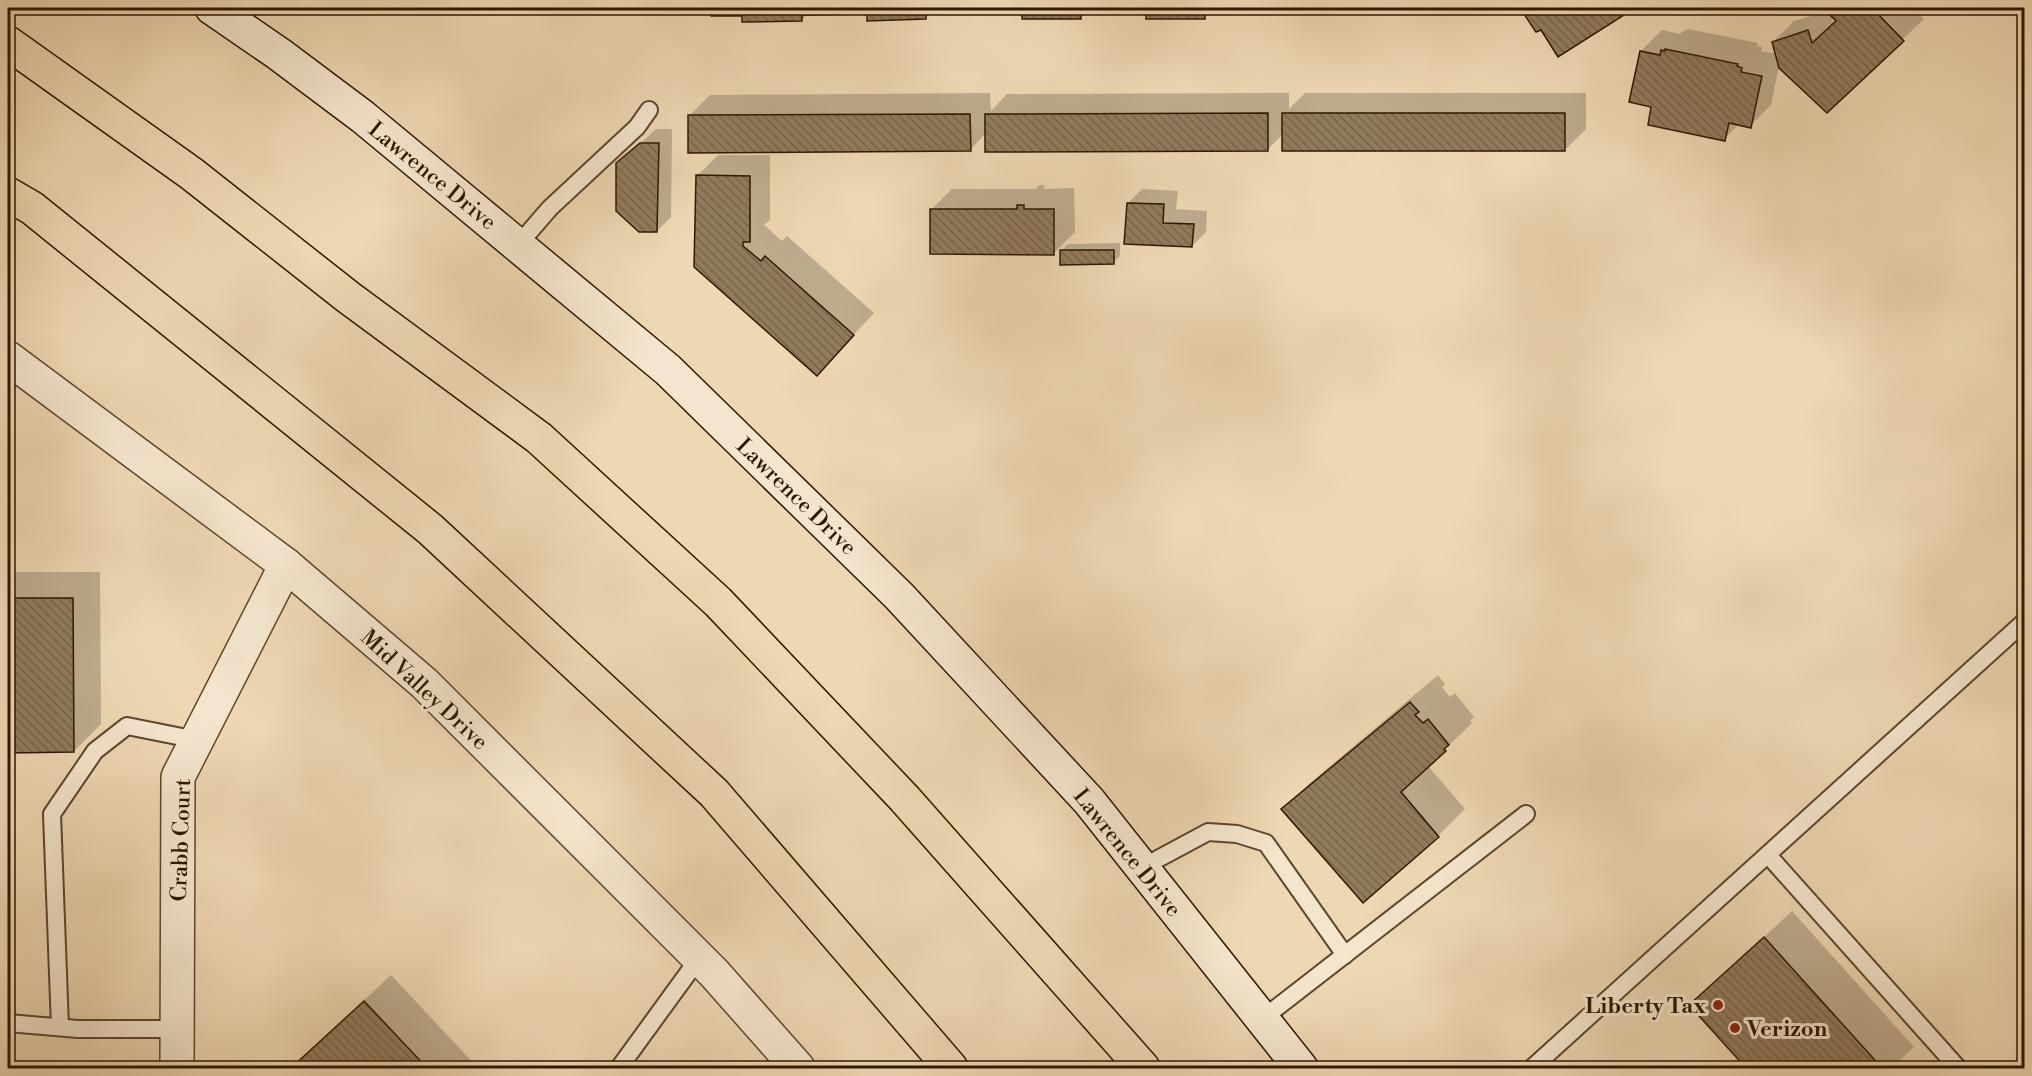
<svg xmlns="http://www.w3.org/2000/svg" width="2032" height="1076" font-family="'Libre Bodoni',serif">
<defs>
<pattern id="building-back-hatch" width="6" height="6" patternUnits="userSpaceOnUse" patternTransform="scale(1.5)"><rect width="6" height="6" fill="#917b5d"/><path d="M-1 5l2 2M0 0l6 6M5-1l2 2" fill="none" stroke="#77644a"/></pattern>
</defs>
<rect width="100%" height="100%" fill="#eed8b3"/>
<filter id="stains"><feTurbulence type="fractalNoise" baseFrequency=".00333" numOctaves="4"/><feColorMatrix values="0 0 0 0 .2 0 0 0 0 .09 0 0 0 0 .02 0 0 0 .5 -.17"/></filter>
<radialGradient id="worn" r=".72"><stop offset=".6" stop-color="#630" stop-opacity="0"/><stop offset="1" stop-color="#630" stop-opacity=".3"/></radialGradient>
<g fill="#0003" fill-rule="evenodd">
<path d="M712,8H962L958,12H931L925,18L868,13L807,14L802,20L744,14L712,15Z"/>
<path d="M992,8H1241L1237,12H1210L1204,17L1148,12L1087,11L1081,18L1024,12H992Z"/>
<path d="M1522,8H1629L1623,14L1559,54L1541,28L1537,30Z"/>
<path d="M1825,8H1913L1924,19L1827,111L1779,66L1771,105L1750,126L1739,124L1724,139L1653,106L1641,51L1662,30L1679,34L1688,29L1758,43L1757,46L1762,47L1761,51L1777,54L1773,42L1794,21L1828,11ZM1830,13L1837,21L1834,24Z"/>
<path d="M990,93L991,111L1007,94L1289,93V109L1305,93H1586V129L1565,150L1284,133L1268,149L986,133L970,150L689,116L710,95Z"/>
<path d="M656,129H672L671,217L657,231L618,164Z"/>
<path d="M718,155H770V220L764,225L782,241L787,236L874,313L817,374L697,176Z"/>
<path d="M1039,185H1044V189L1074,188L1075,232L1054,253L931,210L952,189H1036Z"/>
<path d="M1142,189L1178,191L1176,209L1207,211L1206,232L1192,246L1128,203Z"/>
<path d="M1120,243V256L1113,263L1061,251L1068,244Z"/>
<path d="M8,572H100L101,724L74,751H8Z"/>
<path d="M1438,675L1445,684L1442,687L1450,697L1455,693L1474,717L1470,721L1472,723L1428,766L1465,809L1438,836L1363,901L1284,809L1310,783Z"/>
<path d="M1792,911L1914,1047L1892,1068H1748L1691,1005Z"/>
<path d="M391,975L478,1068H292L307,1054Z"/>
</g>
<g fill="url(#building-back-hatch)" stroke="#2c1700" stroke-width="1.5">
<path d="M711,8H958V13L926,14V19L867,21V14L802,15V21L742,22V16H711Z"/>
<path d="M990,8H1238V13H1205V19H1146V13H1081V19H1022V14H990Z"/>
<path d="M1520,8H1620L1624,15L1558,57L1541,30L1536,32Z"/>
<path d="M1823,8H1876L1874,10L1904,41L1827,113L1779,68L1772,42L1808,30L1812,43L1836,21Z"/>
<path d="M1665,49L1738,64L1737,66L1742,68L1741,72L1762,76L1751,128L1729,123L1725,141L1648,125L1651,107L1629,102L1640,51L1660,55L1661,50L1665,51Z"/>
<path d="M1268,113V151L985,152V114Z"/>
<rect x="1282" y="113" width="283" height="38"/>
<path d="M970,114L971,151L688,153V115Z"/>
<path d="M640,143H659L657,232H639L616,211V163Z"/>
<path d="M696,175L750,176V242H743V246L761,261L765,256L854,335L817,376L694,267Z"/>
<path d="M1127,203L1164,204L1163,223L1194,224L1192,247L1124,244Z"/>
<path d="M1017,205H1024V209H1054V255L930,254V209H1017Z"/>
<path d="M1060,250H1114V264L1060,265Z"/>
<path d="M8,598H73L74,752L8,753Z"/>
<path d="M1410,702L1419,712L1415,715L1423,723L1428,719L1449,745L1444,749L1446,751L1401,792L1439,837L1363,903L1281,809Z"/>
<path d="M1764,937L1882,1068H1746L1689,1005Z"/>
<path d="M364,1001L427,1068H291Z"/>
</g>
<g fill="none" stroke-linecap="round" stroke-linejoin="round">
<defs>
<g id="service">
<path d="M518,245L550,208L637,127L649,110"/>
<path d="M1768,855L1958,1068"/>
<path d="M1141,868L1208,832L1237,834L1266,843L1345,955"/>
<path d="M1262,1019L1526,814"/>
<path d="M8,1023L78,1029H178"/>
<path d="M60,1027L52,814L95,751L127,726L197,740"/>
<path d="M619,1068L699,958"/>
<path d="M1532,1068L2024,622"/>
</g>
<g id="minor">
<path d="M8,358L286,565L424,683L714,973L798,1068"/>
<path d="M177,1068L178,777L286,565"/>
</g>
<path id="secondary" d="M212,8L279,54L363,117L668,370L899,596L1089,801L1301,1068"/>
<g id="motorway">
<path d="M8,43L192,174L348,297L539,438L718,602L904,798L1143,1068"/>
<path d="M8,194L32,208L430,529L714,793L951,1068"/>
</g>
</defs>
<use href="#service" stroke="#5c472d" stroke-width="20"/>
<use href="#minor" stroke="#5c472d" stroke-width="36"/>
<use href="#secondary" stroke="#2c1700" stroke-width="36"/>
<use href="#motorway" stroke="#2c1700" stroke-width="36"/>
<use href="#service" stroke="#f4e6ce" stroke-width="16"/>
<use href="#minor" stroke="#f4e6ce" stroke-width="33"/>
<use href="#secondary" stroke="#f4e6ce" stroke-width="33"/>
<use href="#motorway" stroke="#eed8b3" stroke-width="33"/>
</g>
<g fill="#8f2418" stroke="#f4e6ce" stroke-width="2">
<circle cx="1718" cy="1005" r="6"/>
<circle cx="1735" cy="1028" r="6"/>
</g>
<g text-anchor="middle" stroke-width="6" stroke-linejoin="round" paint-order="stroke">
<g font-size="22" fill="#2c1700" stroke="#f4e6ce">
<text transform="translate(433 175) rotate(39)" y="8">Lawrence Drive</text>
<text transform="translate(797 496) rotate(44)" y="8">Lawrence Drive</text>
<text transform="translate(425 689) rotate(43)" y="8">Mid Valley Drive</text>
<text transform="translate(180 840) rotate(-88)" y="8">Crabb Court</text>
<text transform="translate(1128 852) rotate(51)" y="8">Lawrence Drive</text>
</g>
<g font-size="22" font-weight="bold" fill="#2c1700" stroke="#f4e6ce" text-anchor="end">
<text x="1706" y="1013">Liberty Tax</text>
<text x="1747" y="1036" text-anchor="start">Verizon</text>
</g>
</g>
<rect width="2032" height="1076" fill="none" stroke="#eed8b3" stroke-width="30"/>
<rect x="9" y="9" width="2014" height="1058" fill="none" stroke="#2c1700" stroke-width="3"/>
<rect x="15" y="15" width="2002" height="1046" fill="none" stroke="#2c1700" stroke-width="1.5"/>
<rect width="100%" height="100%" filter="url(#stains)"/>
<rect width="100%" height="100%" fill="url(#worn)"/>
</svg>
